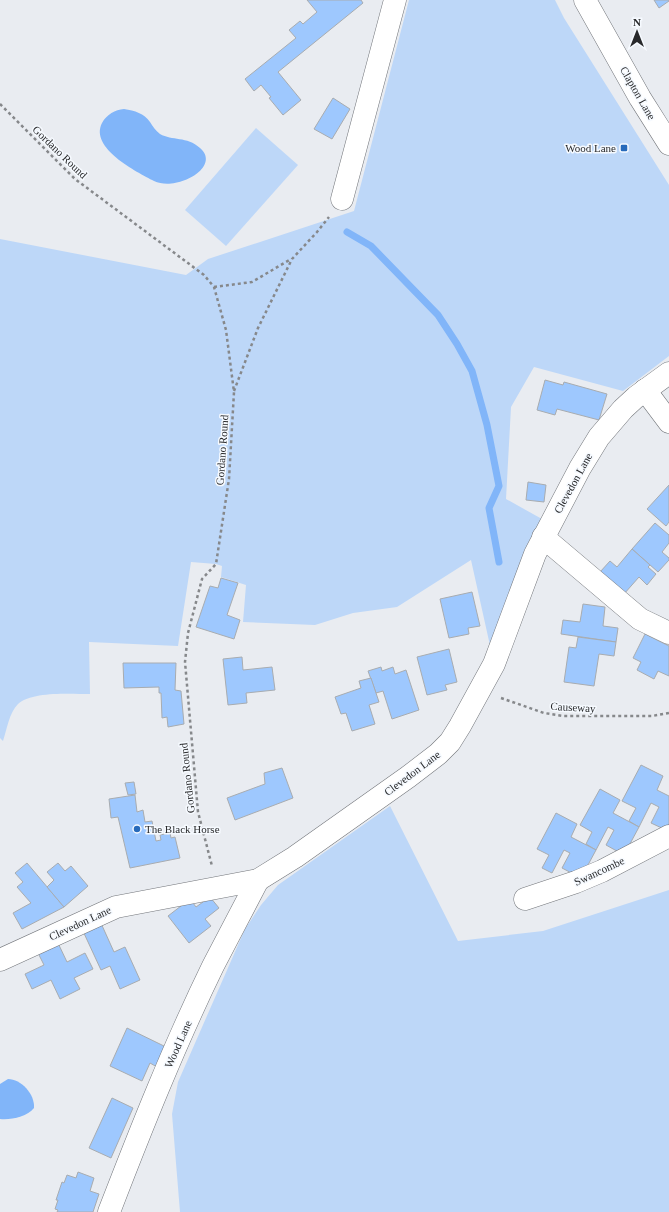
<svg xmlns="http://www.w3.org/2000/svg" width="669" height="1212" font-family="Georgia,serif">
<rect width="100%" height="100%" fill="#e9ecf1"/>
<g fill="#bdd7f8">
<path d="M409,0H555L564,18L669,185V356L623,391L534,367L511,407L506,499L542,519L491,650L471,560L397,607L353,613L315,625L243,622L246,585L221,577L222,566L216,564L191,562L178,646L89,642L90,694C71,694 32,691 18,704C9,713 7,729 3,741L0,738V239L186,275L208,259L354,211Z"/>
<path d="M256,128L298,165L226,246L185,210Z"/>
<path d="M390,806L458,941L543,931L669,890V1212H180L172,1114L178,1082L245,929L261,905L278,885Z"/>
</g>
<g fill="#81b5f9">
<path d="M124,109C135,111 144,113 150,122C153,127 156,131 160,134C172,141 187,136 200,148C222,167 177,192 154,181C137,172 89,148 102,123C107,114 115,110 124,109Z"/>
<path d="M8,1079C21,1079 35,1094 34,1108C27,1117 11,1120 0,1119V1084Z"/>
</g>
<g fill="none" stroke-linecap="round" stroke-linejoin="round">
<path stroke="#81b5f9" stroke-width="7" d="M347,232L371,246L438,315L457,344L472,371L487,425L499,486L489,508L499,562"/>
</g>
<g fill="#9ec8fe" stroke="#a8acb0">
<path d="M307,0H361L363,3L278,72L301,100L283,115L269,98L271,97L261,85L254,91L245,79L296,38L289,30L300,21L303,24L317,12Z"/>
<path d="M654,0H669V1L659,8Z"/>
<path d="M333,98L350,109L332,139L314,129Z"/>
<path d="M545,380L563,385L564,382L607,394L599,420L557,409L555,415L537,410Z"/>
<path d="M528,482L546,485L544,502L526,500Z"/>
<path d="M669,485V522L666,526L647,509Z"/>
<path d="M655,523L669,535V543L662,552L669,558V560L658,572L632,549Z"/>
<path d="M632,549L650,565L648,567L656,574L647,585L639,577L624,594L600,572L610,561L617,567Z"/>
<path d="M221,578L238,583L227,615L240,620L234,639L196,627L210,586L218,588Z"/>
<path d="M472,592L480,626L468,628L469,634L449,638L440,599Z"/>
<path d="M583,604L605,607L603,626L618,628L616,642L561,634L563,620L580,622Z"/>
<path d="M645,634L669,646V676L658,671L654,679L637,670L641,662L633,658Z"/>
<path d="M578,637L616,642L614,656L599,654L594,686L564,682L569,647L576,648Z"/>
<path d="M449,649L457,682L445,685L447,690L427,695L417,657Z"/>
<path d="M242,657L243,670L272,667L275,690L246,693L247,703L228,705L223,659Z"/>
<path d="M123,663H176L175,690L181,691L184,724L168,727L167,717L162,718L161,693H159V687L124,688Z"/>
<path d="M381,667L382,671L393,667L395,674L406,670L419,710L392,719L383,691L376,693L368,671Z"/>
<path d="M371,678L379,702L369,705L375,724L352,731L346,713L341,714L335,697L361,688L359,681Z"/>
<path d="M641,765L663,776L657,790L669,796V824L666,830L651,823L659,807L651,803L639,827L629,821L636,808L622,801Z"/>
<path d="M282,768L293,798L235,820L227,798L265,784L264,773Z"/>
<path d="M134,782L136,794L128,795L125,783Z"/>
<path d="M600,789L620,800L613,813L639,827L624,855L606,845L614,830L608,827L596,850L586,844L592,832L580,825Z"/>
<path d="M135,795L137,812L143,810L145,822L152,821L156,841L161,840L160,835L170,833L171,838L175,837L180,858L130,868L118,817L111,818L109,799Z"/>
<path d="M556,813L577,824L571,837L596,850L581,878L562,868L570,853L564,850L552,873L542,868L549,855L537,849Z"/>
<path d="M27,863L64,907L22,929L13,913L31,903L17,887L23,882L15,873Z"/>
<path d="M58,863L65,871L71,866L88,886L64,907L47,887L54,880L47,872Z"/>
<path d="M210,897L219,908L205,919L211,926L189,943L168,916L190,899L196,907Z"/>
<path d="M100,921L114,952L125,947L140,980L120,989L110,966L101,970L82,929Z"/>
<path d="M57,941L67,962L85,953L93,969L74,978L80,989L60,999L51,980L32,989L25,974L44,965L37,951Z"/>
<path d="M127,1028L166,1047L157,1067L150,1063L142,1081L110,1066Z"/>
<path d="M112,1098L133,1108L111,1158L89,1148Z"/>
<path d="M78,1172L94,1178L90,1191L99,1194L93,1212H57L58,1210L55,1209L58,1200H56L62,1182L64,1183L67,1175L76,1178Z"/>
</g>
<g fill="none" stroke-linecap="round" stroke-linejoin="round">
<defs>
<g id="minor">
<path d="M585,0L640,98L669,144"/>
<path d="M342,199L395,0"/>
<path d="M645,390L669,422"/>
<path d="M543,537L640,619L669,633"/>
<path d="M525,899L576,882L602,871L669,836"/>
<path d="M0,960L116,907L258,880L295,857L408,777L438,754L450,742L460,726L494,664L535,554L580,468L599,437L623,409L636,397L669,373"/>
<path d="M109,1212C141,1129 174,1046 213,966C228,937 243,909 258,880"/>
</g>
</defs>
<use href="#minor" stroke="#73767b" stroke-width="23"/>
<g stroke="#86888b" stroke-width="2.5" stroke-dasharray="3 3" stroke-linecap="butt">
<path d="M0,104L75,179L204,275L214,287L226,330L234,392L229,479L216,564L202,579L188,633L185,662L198,812L212,866"/>
<path d="M214,287L252,282L291,259"/>
<path d="M234,391L258,328L292,259L317,232L329,217"/>
<path d="M501,698L544,713L563,716H652L669,713"/>
</g>
<use href="#minor" stroke="#fff" stroke-width="22"/>
</g>
<g fill="#276abb" stroke="#f6faff" stroke-width="1.5">
<rect x="620" y="144" width="8" height="8" rx="2"/>
<circle cx="137" cy="829" r="4"/>
</g>
<g text-anchor="middle" stroke-width="3" stroke-linejoin="round" paint-order="stroke">
<g font-size="11" fill="#28292b" stroke="#f6faff">
<text transform="translate(638 93) rotate(60)" y="4">Clapton Lane</text>
<text transform="translate(60 152) rotate(44)" y="4">Gordano Round</text>
<text transform="translate(222 450) rotate(-86)" y="4">Gordano Round</text>
<text transform="translate(573 483) rotate(-61)" y="4">Clevedon Lane</text>
<text transform="translate(573 707) rotate(3)" y="4">Causeway</text>
<text transform="translate(412 773) rotate(-37)" y="4">Clevedon Lane</text>
<text transform="translate(187 778) rotate(-96)" y="4">Gordano Round</text>
<text transform="translate(599 871) rotate(-25)" y="4">Swancombe</text>
<text transform="translate(80 923) rotate(-25)" y="4">Clevedon Lane</text>
<text transform="translate(178 1044) rotate(-66)" y="4">Wood Lane</text>
</g>
<g font-size="11" fill="#28292b" stroke="#f6faff" text-anchor="end">
<text x="616" y="152">Wood Lane</text>
<text x="145" y="833" text-anchor="start">The Black Horse</text>
</g>
</g>
<g transform="translate(637 32)" stroke="#f6faff" stroke-width="3" paint-order="stroke">
<path d="M0-3L7 15L0 10L-7 15Z" fill="#28292b"/>
<text y="-6" font-size="11" font-weight="bold" text-anchor="middle" fill="#28292b">N</text>
</g>
</svg>
